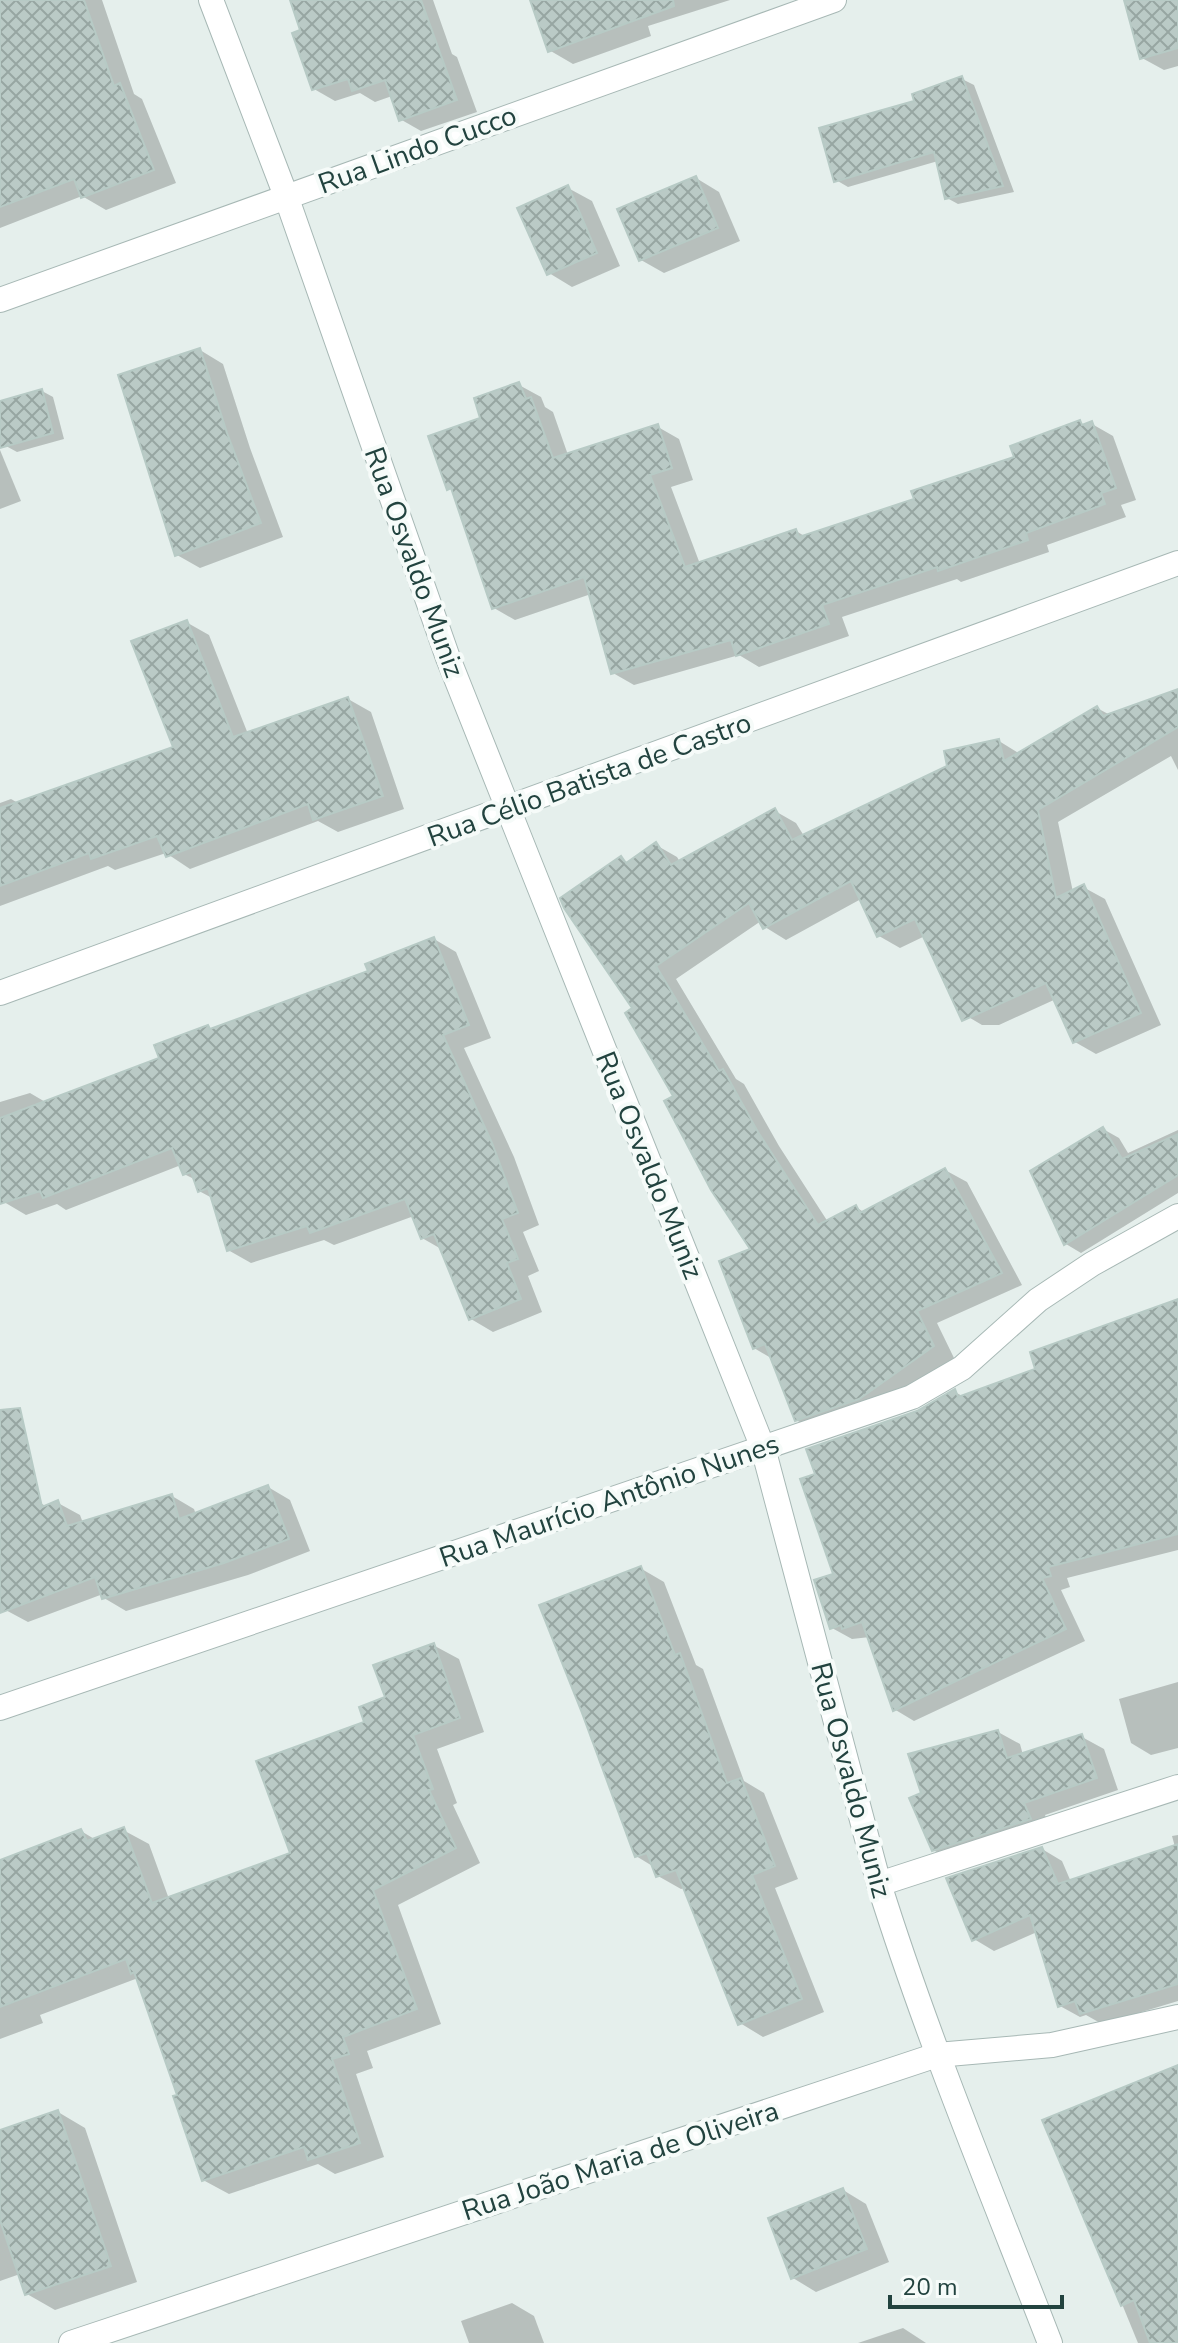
<svg xmlns="http://www.w3.org/2000/svg" width="1178" height="2343" font-family="'Nunito Sans',sans-serif">
<defs>
<pattern id="building-cross-hatch" width="8" height="8" patternUnits="userSpaceOnUse" patternTransform="scale(2)"><rect width="8" height="8" fill="#bacac6"/><path d="M0 0l8 8M0 8l8-8" fill="none" stroke="#97a6a2"/></pattern>
</defs>
<rect width="100%" height="100%" fill="#e5efec"/>
<g fill="#0003">
<path d="M0,0H102L134,94L142,99L176,183L106,210L82,196L0,228Z"/>
<path d="M292,0H433L452,54L457,57L477,112L421,131L400,119L392,96L375,102L360,93L335,101L314,89L303,31Z"/>
<path d="M532,0H730L648,26L651,36L573,64L549,50Z"/>
<path d="M1125,0H1178V66L1164,70L1142,58Z"/>
<path d="M962,79L974,85L1014,192L958,204L947,198L938,161L848,187L836,180L917,102Z"/>
<path d="M696,178L719,192L740,241L664,273L641,260Z"/>
<path d="M568,188L592,201L620,266L572,287L549,273Z"/>
<path d="M200,350L223,364L250,448L283,537L200,568L177,555Z"/>
<path d="M519,385L541,397L545,407L553,412L568,455L658,427L679,439L693,480L671,487L700,564L796,531L806,537L916,501L1016,458L1080,422L1085,426L1092,424L1113,436L1136,500L1121,505L1126,517L1047,545L1049,552L961,582L957,579L842,617L849,636L759,667L739,655L634,685L613,673L591,594L515,620L494,608L454,492L449,488L483,419Z"/>
<path d="M42,391L53,397L64,439L17,452L6,446L0,427V403Z"/>
<path d="M0,450L21,501L0,509Z"/>
<path d="M186,622L209,635L248,734L348,699L371,712L404,809L338,832L318,821L190,869L166,853L115,870L108,866L0,906V803L11,799L18,803L175,749Z"/>
<path d="M1178,691V770L1171,756L1058,822L1073,892L1083,887L1105,899L1161,1025L1096,1054L1075,1042L1056,999L999,1025H982L960,1012L925,936L900,948L879,936L861,899L786,940L765,927L761,921L676,979L736,1079L744,1084L779,1146L828,1222L856,1207L865,1213L945,1170L967,1182L1022,1285L937,1323L954,1358L881,1410L818,1432L796,1420L771,1358L754,1348L753,1250L676,1097L635,1009L621,859L629,863L656,845L677,857L680,862L775,811L796,823L804,836L999,741L1020,754L1097,708L1110,715Z"/>
<path d="M434,939L456,952L491,1038L464,1048L514,1157L539,1225L523,1232L539,1271L528,1276L542,1312L493,1332L471,1319L443,1250L422,1238L414,1216L334,1245L324,1240L251,1263L228,1250L214,1199L199,1191L196,1180L184,1174L181,1165L66,1210L57,1204L26,1215L4,1202L0,1190V1102L30,1093L47,1103L161,1059L208,1027L213,1030L371,972Z"/>
<path d="M1103,1129L1119,1138L1128,1153L1178,1130V1193L1081,1253L1066,1244Z"/>
<path d="M1178,1300V1550L1067,1578L1070,1587L1061,1590L1085,1641L914,1721L894,1709L870,1637L852,1639L832,1628L835,1575L818,1475L955,1392L964,1397L1037,1370Z"/>
<path d="M0,1436L39,1502L47,1507L58,1503L80,1515L83,1523L172,1496L194,1509L196,1515L268,1487L290,1500L310,1551L248,1575L126,1611L104,1598L103,1594L28,1622L0,1607Z"/>
<path d="M640,1568L664,1582L696,1665L703,1669L744,1781L764,1793L798,1879L775,1888L824,2012L763,2037L740,2023L685,1888L681,1889L658,1876L654,1867L636,1856Z"/>
<path d="M433,1645L459,1659L484,1732L437,1749L457,1803L453,1805L480,1863L398,1905L441,2024L367,2051L373,2068L356,2074L384,2157L335,2174L318,2164L229,2194L203,2180L179,2096L138,1978L40,2015L43,2023L0,2039V1924L81,1831L96,1840L123,1830L149,1844L169,1899L293,1854L367,1724Z"/>
<path d="M1178,1682V1748L1151,1755L1131,1743L1119,1699Z"/>
<path d="M998,1732L1020,1744L1023,1755L1082,1737L1104,1749L1118,1790L1045,1815L1051,1831L955,1862L933,1850L924,1794Z"/>
<path d="M1178,1835V2001L1102,2024L1086,2015L1080,2017L1060,2006L1037,1932L994,1951L974,1939L1042,1849L1062,1861L1071,1882L1175,1847L1172,1836Z"/>
<path d="M1178,2067V2343H1138L1083,2209Z"/>
<path d="M58,2112L85,2128L137,2282L55,2310L27,2294L20,2274L0,2281V2132Z"/>
<path d="M843,2190L866,2204L889,2262L816,2292L793,2278Z"/>
<path d="M512,2303L534,2316L544,2343H469L461,2321Z"/>
<path d="M903,2328L926,2343H858Z"/>
</g>
<g fill="url(#building-cross-hatch)" stroke="#b7cac5" stroke-width="2">
<path d="M0,0H84L114,86L120,83L154,170L81,198L74,179L0,207Z"/>
<path d="M290,0H421L457,100L399,121L385,80L352,91L348,79L312,90L292,33L300,30Z"/>
<path d="M530,0H673L674,6L548,52Z"/>
<path d="M1124,0H1178V48L1140,59Z"/>
<path d="M962,76L1003,186L945,199L934,152L834,182L819,128L914,101L912,94Z"/>
<path d="M696,176L718,228L639,261L617,209Z"/>
<path d="M568,185L597,253L547,275L517,208Z"/>
<path d="M200,348L227,433L261,523L175,556L118,375Z"/>
<path d="M519,382L526,399L531,397L553,458L658,424L672,468L650,475L685,567L796,529L799,537L914,499L911,491L1014,457L1010,446L1080,420L1082,425L1092,421L1116,488L1101,493L1105,504L1026,533L1028,540L938,571L937,567L822,605L829,624L736,656L731,640L611,674L584,577L492,609L451,488L447,490L428,436L480,418L474,398Z"/>
<path d="M42,389L53,433L0,448V401Z"/>
<path d="M187,620L233,737L348,697L383,796L313,820L308,804L166,857L157,836L91,859L89,853L0,886V808L173,747L131,641Z"/>
<path d="M1178,689V727L1038,810L1056,898L1084,884L1141,1013L1073,1043L1046,983L962,1021L915,919L877,937L851,881L763,929L749,903L656,966L719,1071L723,1069L758,1132L818,1225L856,1205L860,1213L945,1168L1002,1273L917,1311L934,1346L859,1399L795,1421L765,1344L753,1349L719,1261L750,1249L711,1190L664,1101L673,1096L625,1013L632,1008L564,908L560,898L621,856L626,863L656,842L671,865L775,808L792,840L947,766L944,751L999,739L1004,761L1097,706L1103,716Z"/>
<path d="M434,937L469,1025L443,1035L492,1143L518,1213L502,1219L518,1259L507,1263L521,1299L469,1320L434,1234L421,1239L405,1199L310,1233L307,1226L227,1251L208,1188L198,1192L191,1172L183,1175L172,1148L43,1198L40,1191L0,1204V1118L159,1058L154,1045L208,1025L210,1029L368,971L365,964Z"/>
<path d="M1103,1127L1122,1159L1178,1134V1175L1064,1245L1030,1171Z"/>
<path d="M1178,1299V1534L1048,1567L1051,1576L1042,1578L1066,1629L893,1711L862,1622L842,1629L841,1625L830,1629L814,1580L833,1574L800,1479L815,1474L806,1449L917,1411L955,1389L958,1397L1035,1369L1030,1352Z"/>
<path d="M20,1408L42,1507L58,1500L67,1526L172,1494L179,1519L268,1485L289,1539L224,1563L102,1599L95,1577L0,1613V1410Z"/>
<path d="M641,1566L675,1655L680,1653L727,1783L741,1778L775,1866L752,1875L802,1999L738,2025L676,1870L656,1877L647,1853L635,1857L582,1713L539,1605Z"/>
<path d="M434,1643L460,1718L413,1735L433,1789L429,1790L456,1848L373,1890L417,2009L343,2037L349,2054L332,2059L360,2143L308,2160L304,2147L202,2181L173,2096L177,2095L134,1972L131,1974L126,1959L0,2007V1860L81,1829L87,1841L124,1827L152,1903L290,1853L256,1761L364,1722L359,1707L385,1697L373,1665Z"/>
<path d="M998,1730L1007,1758L1082,1734L1097,1778L1024,1803L1031,1819L932,1851L909,1798L921,1793L908,1754Z"/>
<path d="M1178,1844V1984L1080,2014L1075,2001L1058,2007L1030,1915L972,1941L946,1878L1042,1847L1058,1884Z"/>
<path d="M1178,2065V2343H1150L1134,2300L1121,2306L1042,2120Z"/>
<path d="M58,2110L111,2266L25,2295L0,2220V2130Z"/>
<path d="M843,2188L867,2249L791,2279L768,2218Z"/>
</g>
<g fill="none" stroke-linecap="round" stroke-linejoin="round">
<defs>
<g id="minor">
<path d="M211,0L286,196L448,658L763,1448L879,1884C928,2040 991,2191 1050,2343"/>
<path d="M0,300L834,0"/>
<path d="M0,993L1178,563"/>
<path d="M0,1708L912,1397L962,1368L1038,1300L1092,1264L1178,1216"/>
<path d="M879,1884L1178,1787"/>
<path d="M71,2343L937,2055L1052,2045L1178,2017"/>
</g>
</defs>
<use href="#minor" stroke="#a7b8b5" stroke-width="26"/>
<use href="#minor" stroke="#fff" stroke-width="24"/>
</g>
<g text-anchor="middle" stroke-width="8" stroke-linejoin="round" paint-order="stroke">
<g font-size="28" fill="#22433f" stroke="#f6fbf9">
<text transform="translate(417 149) rotate(-20)" y="10">Rua Lindo Cucco</text>
<text transform="translate(415 562) rotate(70)" y="10">Rua Osvaldo Muniz</text>
<text transform="translate(589 779) rotate(-20)" y="10">Rua Célio Batista de Castro</text>
<text transform="translate(650 1165) rotate(68)" y="10">Rua Osvaldo Muniz</text>
<text transform="translate(609 1500) rotate(-19)" y="10">Rua Maurício Antônio Nunes</text>
<text transform="translate(852 1780) rotate(75)" y="10">Rua Osvaldo Muniz</text>
<text transform="translate(620 2160) rotate(-18)" y="10">Rua João Maria de Oliveira</text>
</g>
</g>
<path d="M890 2295v12h172v-12" fill="none" stroke="#22433f" stroke-width="4"/>
<text x="902" y="2295" font-size="24" fill="#22433f" stroke="#f6fbf9" stroke-width="6" paint-order="stroke">20 m</text>
</svg>
